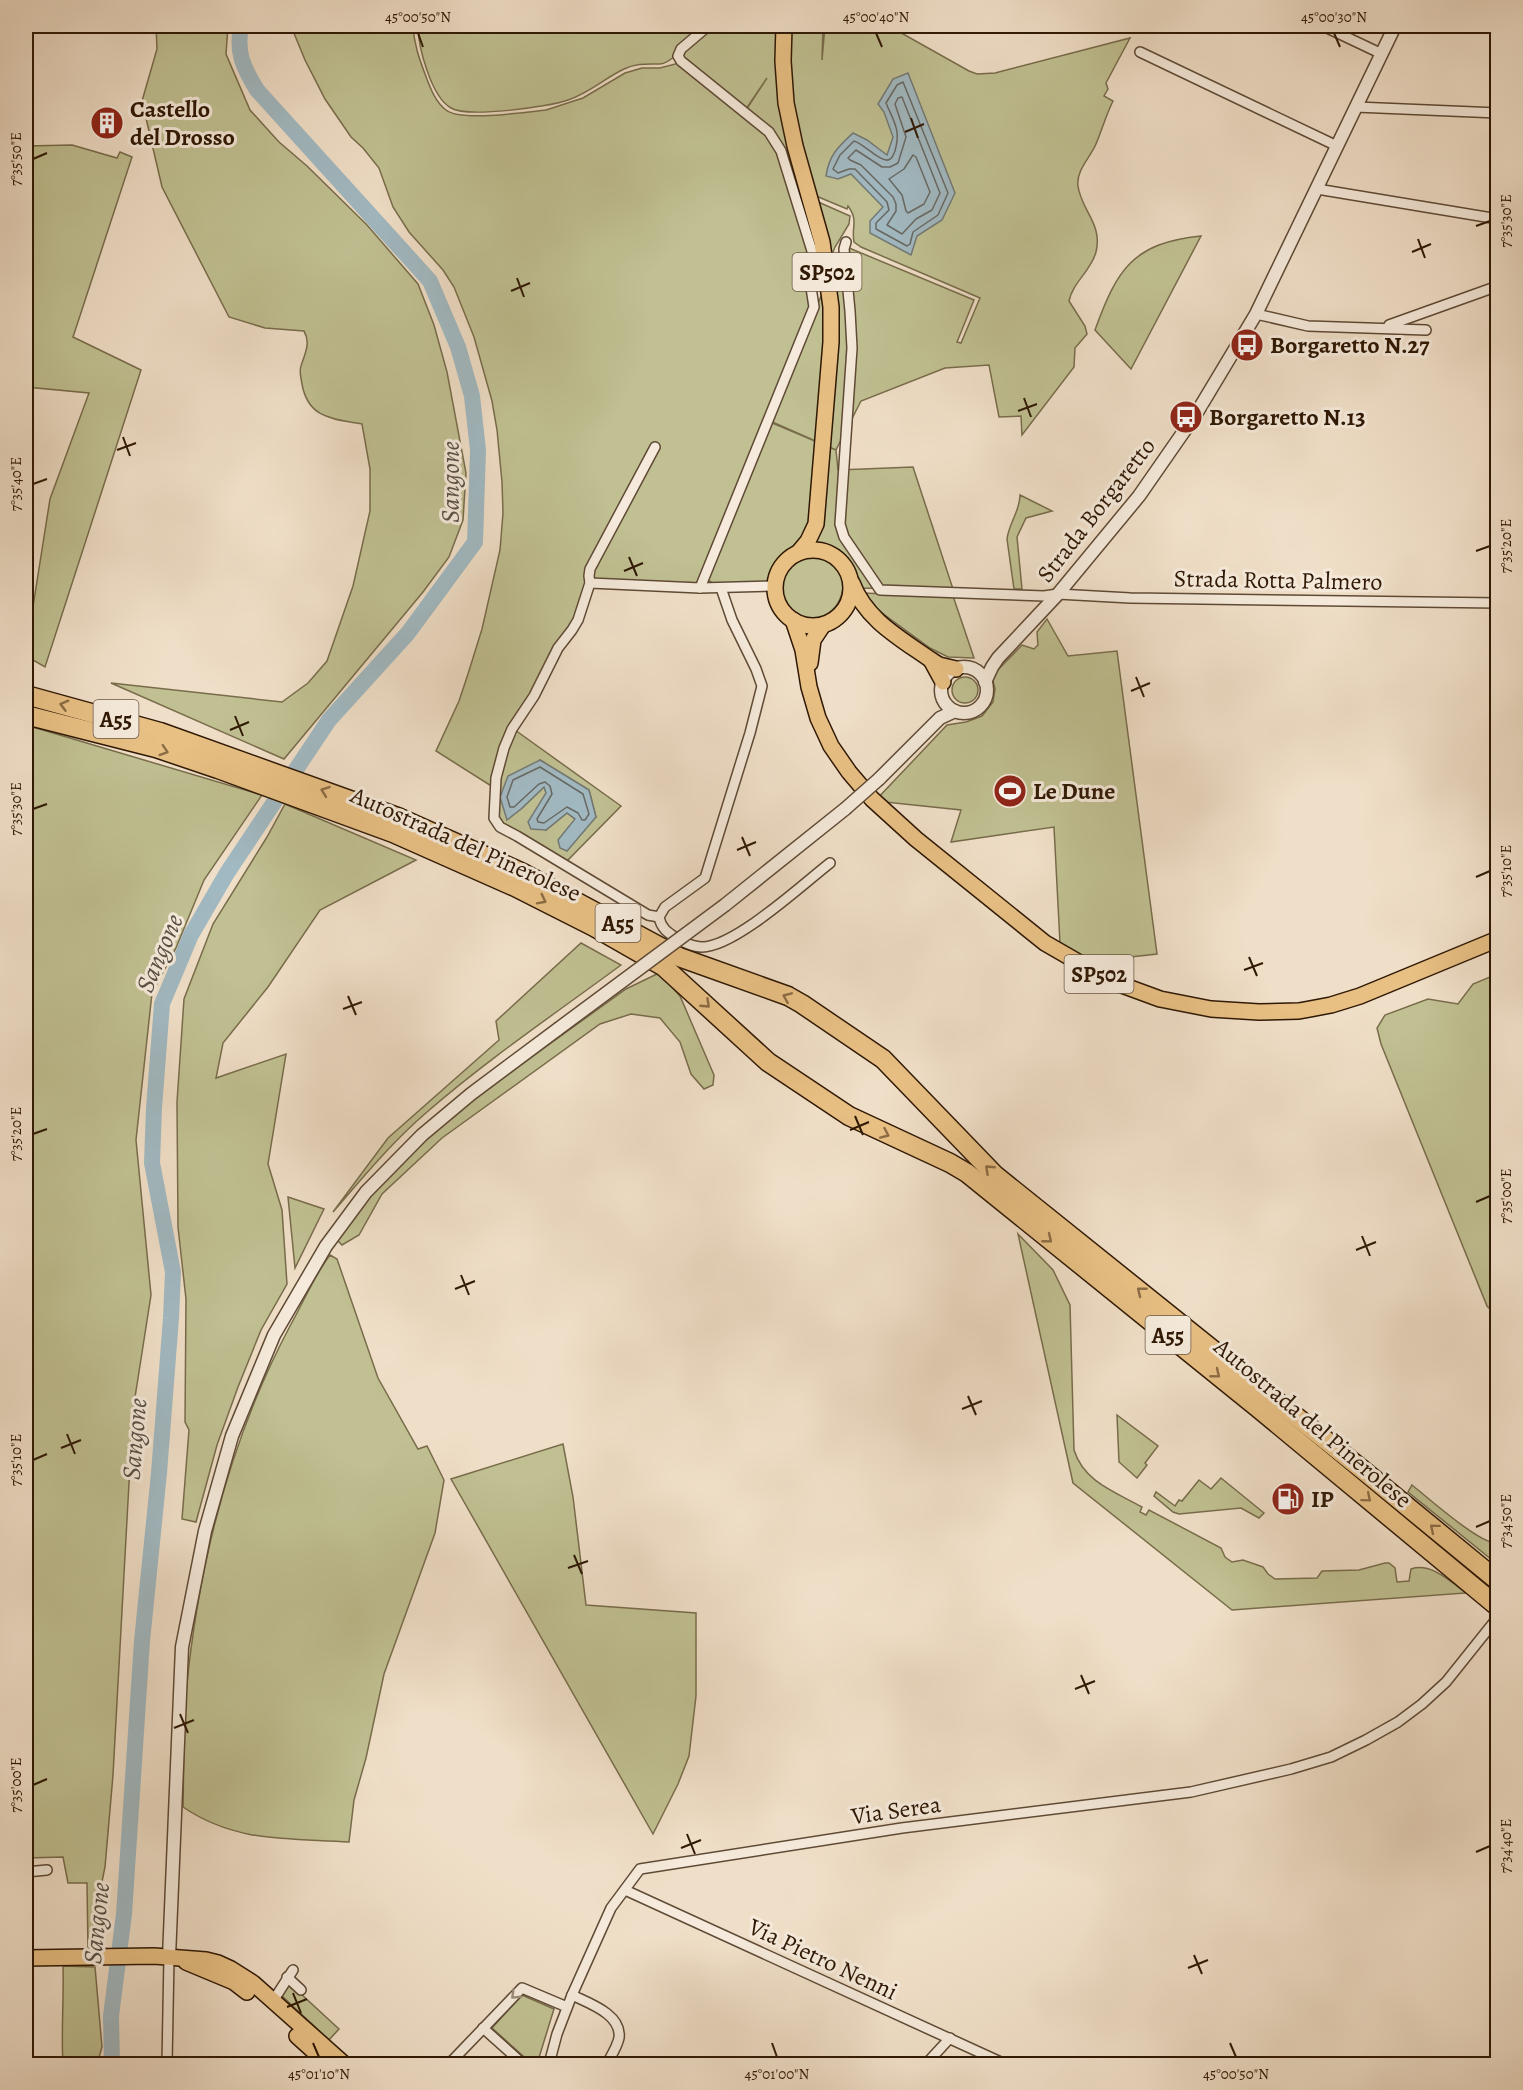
<svg xmlns="http://www.w3.org/2000/svg" width="1523" height="2090" font-family="Alegreya,serif">
<rect width="100%" height="100%" fill="#f0dfc8"/>
<filter id="stains"><feTurbulence type="fractalNoise" baseFrequency=".00333" numOctaves="4"/><feColorMatrix values="0 0 0 0 .2 0 0 0 0 .09 0 0 0 0 .02 0 0 0 .5 -.17"/></filter>
<radialGradient id="worn" r=".72"><stop offset=".6" stop-color="#630" stop-opacity="0"/><stop offset="1" stop-color="#630" stop-opacity=".3"/></radialGradient>
<g fill="#c0c092" stroke="#786c4b" stroke-width="1.5" fill-rule="evenodd">
<path d="M156,26H228L226,54L250,110L279,142L307,166L367,225L418,284L434,325L447,372L466,473L463,520L449,557L423,592L284,759L111,683L282,702L308,683L327,661L353,586L370,511V469L362,424C334,419 308,419 302,384C301,378 299,372 301,366C305,353 311,343 304,331L265,328L229,317L162,187L142,101L157,49Z"/>
<path d="M291,26H413C414,44 419,58 425,74C430,87 435,102 446,110C461,122 525,112 546,110L583,98L625,73L642,68H660L679,63L767,134L801,192L807,197L850,216L849,224L835,247L697,585H587L576,620L519,716L493,787L436,751L459,701L468,674L482,629L500,550L503,513L502,482L497,430L492,401L474,337L454,287L443,270L409,232L393,207L379,168L363,148L351,137L325,99L305,60Z"/>
<path d="M418,26H704C695,35 672,64 660,64C647,64 636,63 624,69C605,78 589,93 568,100C550,107 467,118 451,108C431,97 418,46 418,26Z"/>
<path d="M712,26H823L822,60L825,26H889L969,71L977,74L995,73L1130,38L1106,83L1108,89L1104,96L1113,101C1106,115 1102,130 1096,144C1090,158 1076,170 1078,186C1081,210 1103,224 1096,252C1091,271 1073,282 1069,301L1085,326L1087,334L1075,348L1074,367L1022,435L1021,416L999,417L989,365L945,368L861,401L836,450L838,470L913,467L953,589L843,588C837,628 787,628 782,588H721L706,579L770,422L836,450L770,421L842,245L974,300L957,342L961,343L980,298L861,247L854,242C851,226 859,221 848,206L847,209L809,193L805,190L777,141L746,110L767,78L746,109L681,56L684,51Z"/>
<path d="M72,145L117,158L120,152L132,157L73,337L141,370L45,667L26,656V651L50,499L89,393L26,387V333L32,315L26,300V146Z"/>
<path d="M1201,236L1131,369L1095,330C1117,269 1133,243 1201,236Z"/>
<path d="M1020,495L1052,511L1026,518L1017,537L1022,589H1014L1007,539C1009,523 1020,511 1020,495Z"/>
<path d="M860,593L953,596L974,658L948,657L930,648L867,602Z"/>
<path d="M1047,619L1068,656L1117,651L1157,954L1085,962L1060,943L1054,827L951,842L961,810L875,801L947,725L966,722L982,716L993,702L995,689L992,676L1022,645L1034,649L1038,645L1037,632Z"/>
<circle cx="965" cy="690" r="13"/>
<path d="M26,725L262,795L204,880L176,948L152,993L136,1140L151,1295L133,1410L113,1775L105,1867L88,1951L87,1883H68L63,1857L26,1858Z"/>
<path d="M515,730L621,806L566,862L507,829L498,820C496,785 502,762 515,730ZM540,760L589,790L596,817L575,819L567,813L546,830V792L544,787L521,809L507,819Z"/>
<path d="M285,804L416,860L320,910L268,987L223,1043L216,1078L286,1054L268,1164L282,1210L287,1284L261,1330L238,1387L217,1445L196,1522L182,1519L189,1430L185,1422L186,1299L178,1227L177,1102L184,999L213,924L267,837Z"/>
<path d="M581,943L621,965C556,1013 488,1059 427,1112C392,1142 363,1177 333,1212L388,1138L499,1040L496,1021Z"/>
<path d="M659,973L680,996L714,1075L713,1085L704,1089L691,1074L680,1042L660,1018L631,1014L600,1024L442,1138L382,1194L359,1235L342,1245L337,1240L375,1189L424,1140L466,1104L626,989Z"/>
<path d="M1497,974V1316L1487,1306L1381,1044L1377,1028L1385,1015L1428,999L1458,1004L1473,984Z"/>
<path d="M288,1197L324,1209L295,1268Z"/>
<path d="M1018,1234L1053,1270L1070,1305L1074,1450C1084,1482 1115,1492 1142,1507L1140,1512L1146,1515L1149,1510L1221,1548L1225,1557L1232,1562L1243,1560L1263,1567L1268,1574L1275,1579L1317,1578L1322,1571L1359,1570L1385,1563H1389L1395,1568L1397,1582L1409,1581L1411,1569C1431,1562 1451,1582 1466,1593L1232,1610L1073,1483Z"/>
<path d="M330,1255L337,1259L378,1378L418,1449L427,1446L444,1480L435,1533L384,1674L366,1758L354,1800L349,1842C288,1838 236,1843 183,1807C184,1769 183,1730 186,1693C198,1567 230,1439 290,1326C303,1303 314,1276 330,1255Z"/>
<path d="M1117,1415L1158,1446L1145,1463L1147,1465L1137,1478L1119,1462Z"/>
<path d="M563,1444L573,1497L586,1605L696,1613V1696L689,1756L678,1784L653,1834L451,1479Z"/>
<path d="M1221,1478L1264,1513L1259,1518L1241,1508L1179,1514L1173,1512L1154,1496L1156,1492L1175,1506L1179,1500L1182,1501L1199,1480L1211,1489Z"/>
<path d="M1412,1485C1427,1497 1481,1545 1497,1543V1564L1408,1492Z"/>
<path d="M63,1966L95,1967L102,2047L97,2064H63C61,2032 64,1999 63,1966Z"/>
<path d="M288,1982L339,2029L329,2040L281,1995Z"/>
<path d="M522,1995L554,2009L537,2064H532L492,2028Z"/>
</g>
<g fill="#a1b9c2" stroke="#737976" stroke-width="1.5">
<path d="M908,73L955,193L942,220L917,236L911,255L870,233V221L883,207L851,174L838,179L826,176C829,155 838,147 853,133L867,140L887,155L893,137L884,112L878,104L893,79Z"/>
<path d="M540,760L589,790L596,817L567,851L560,848L558,840L575,819L567,813L546,830L531,829L528,822L546,793L544,787L521,809L507,820L500,797L508,776Z"/>
</g>
<g fill="none" stroke-linecap="round" stroke-linejoin="round">
<g stroke="#686863" stroke-width="1.5">
<path d="M903,82L948,193L938,215L913,232L910,244L907,246L876,229V223L889,210L887,202L855,169H849L838,173L833,169L840,155L854,141C864,144 878,160 886,160C891,161 893,156 895,151C901,130 894,122 886,103L897,85Z"/>
<path d="M902,97L940,193L932,210L916,219L902,234L887,225L896,211V204L893,197L861,165L850,160L848,158L856,150L882,167H890L898,163L906,137L895,104L898,98Z"/>
<path d="M913,155L916,157L930,192L924,204L908,213L906,211L902,195L889,179L904,169Z"/>
<path d="M540,767L583,794L589,814L585,820H582L578,813L567,807L544,823L538,822L537,819L552,794L550,786L545,782L539,784L514,807H510L507,797L513,780Z"/>
</g>
<path stroke="#a1b9c2" stroke-width="16" d="M112,2064L111,2016L124,1914L142,1641L159,1473L171,1318L173,1272L152,1163L154,1108L162,1004L191,935L227,873L329,720L408,633L475,542L478,450L472,396L458,347L430,281L257,90C243,67 236,53 241,26"/>
<defs>
<g id="minor">
<path d="M1323,26L1382,54"/>
<path d="M1140,52L1337,146"/>
<path d="M1356,107L1498,113"/>
<path d="M1317,189L1498,219"/>
<path d="M846,242L844,249L850,311L852,348L840,524L844,537L880,590L1044,596L1058,594L1130,598L1498,603"/>
<path d="M1256,314L1308,326L1426,330"/>
<path d="M1389,325L1498,286"/>
<path d="M655,447L590,569L589,576L590,583L700,588L775,586"/>
<path d="M590,583L578,620L572,630L558,648L534,696L512,729L504,748L496,778L494,818L500,827L517,836L648,915L659,917"/>
<path d="M700,588L814,307L810,281L812,251L781,151L769,132L681,61L678,56L681,49L708,26"/>
<path d="M721,588L732,620L756,669L762,686L750,733L705,878L665,907L659,917C661,928 667,932 676,938C682,942 694,947 702,947C735,947 803,884 830,863"/>
<path d="M26,1872L47,1870"/>
<path d="M625,1890L1005,2064"/>
<path d="M287,1977L301,1990"/>
<path d="M572,1995C588,2003 622,2014 619,2038C617,2047 611,2056 607,2064"/>
<path d="M273,2001L293,1970"/>
<path d="M483,2028L523,2064"/>
<path d="M167,2064L169,1957"/>
<path d="M449,2064L522,1988L567,2007"/>
<path d="M549,2064L557,2034L572,1995L611,1908L640,1869L902,1828L1191,1792L1291,1769L1331,1757L1366,1740L1398,1722L1422,1704L1446,1682L1498,1617"/>
<path d="M926,2064L950,2038"/>
</g>
<g id="tertiary">
<circle cx="964" cy="690" r="23"/>
<path d="M985,682L992,667L998,658L1058,594L1139,496L1196,414L1256,314L1395,26"/>
<path d="M879,779L940,718L955,711"/>
<path d="M725,905L845,809"/>
<path d="M169,1957L182,1647L205,1531L232,1436L274,1335L326,1246L366,1192L422,1135L471,1094L558,1029"/>
</g>
<g id="primary">
<path d="M784,26L783,61L786,103L795,146L822,242L831,307V342L816,524L808,541L798,553"/>
<circle cx="813" cy="588" r="38"/>
<path d="M852,583C866,620 900,638 931,660L939,665L956,669"/>
<path d="M793,620L803,650L809,687L818,718L831,746L849,772L872,799L916,839L1045,943L1111,981L1160,999L1211,1009L1259,1012L1299,1011L1331,1005L1360,996L1498,939"/>
<path d="M931,660L943,682"/>
<path d="M810,663L813,640L823,625"/>
<path d="M26,1958L154,1956L206,1960L218,1963L231,1969L253,1983L344,2064"/>
<path d="M186,1962L234,1982L247,1992"/>
<path d="M297,2036L328,2064"/>
</g>
<g id="motorway">
<path d="M26,695L160,732L400,818L521,872L679,957L788,996L802,1004L883,1059L995,1175L1364,1471L1498,1581"/>
<path d="M26,715L156,748L218,769L393,833L515,887L594,927L664,967L768,1062L849,1116L950,1163L967,1173L1258,1408L1498,1607"/>
</g>
</defs>
<use href="#minor" stroke="#5f4a35" stroke-width="12"/>
<use href="#tertiary" stroke="#5f4a35" stroke-width="15"/>
<use href="#primary" stroke="#2f1804" stroke-width="18"/>
<use href="#motorway" stroke="#2f1804" stroke-width="21"/>
<use href="#minor" stroke="#f5eadb" stroke-width="9"/>
<use href="#tertiary" stroke="#f5eadb" stroke-width="12"/>
<use href="#primary" stroke="#e8c084" stroke-width="15"/>
<use href="#motorway" stroke="#e8c084" stroke-width="18"/>
<defs>
<g id="tertiary-bridge">
<path d="M845,809L879,779"/>
<path d="M558,1029L725,905"/>
</g>
</defs>
<use href="#tertiary-bridge" stroke="#5f4a35" stroke-width="15" stroke-linecap="butt"/>
<use href="#tertiary-bridge" stroke="#f5eadb" stroke-width="12"/>
</g>
<defs><path id="oneway-chevron" d="M-2-3.5L2.5 0L-2 3.5" fill="none" stroke-width="1.6" stroke-linecap="round" stroke-linejoin="round" transform="scale(1.5)"/></defs>
<g stroke="#8c6c44">
<use href="#oneway-chevron" transform="translate(64 705) rotate(-165)"/>
<use href="#oneway-chevron" transform="translate(164 751) rotate(18)"/>
<use href="#oneway-chevron" transform="translate(325 791) rotate(-160)"/>
<use href="#oneway-chevron" transform="translate(542 900) rotate(27)"/>
<use href="#oneway-chevron" transform="translate(787 997) rotate(-157)"/>
<use href="#oneway-chevron" transform="translate(706 1004) rotate(43)"/>
<use href="#oneway-chevron" transform="translate(885 1134) rotate(24)"/>
<use href="#oneway-chevron" transform="translate(989 1169) rotate(-137)"/>
<use href="#oneway-chevron" transform="translate(1048 1239) rotate(39)"/>
<use href="#oneway-chevron" transform="translate(1141 1291) rotate(-141)"/>
<use href="#oneway-chevron" transform="translate(1216 1374) rotate(39)"/>
<use href="#oneway-chevron" transform="translate(1367 1498) rotate(40)"/>
<use href="#oneway-chevron" transform="translate(1434 1528) rotate(-140)"/>
</g>
<use stroke="#9c8c7a" href="#oneway-chevron" transform="translate(515 1995) rotate(136)"/>
<path fill="none" stroke="#2f1804" stroke-width="2" d="M418,33L423,47M876,33L882,47M1334,33L1340,47M911,118L918,138M905,132L924,124M33,159L47,153M1476,226L1490,221M1418,239L1425,258M1412,252L1431,244M517,278L524,297M511,291L530,283M1024,398L1031,417M1018,411L1037,404M123,437L130,456M117,450L136,443M33,484L47,479M1476,551L1490,546M629,557L637,576M624,571L643,563M1136,677L1144,697M1131,691L1150,683M235,716L243,736M230,730L249,722M33,809L47,804M742,837L750,856M737,850L756,842M1476,877L1490,871M1249,957L1257,976M1244,970L1263,963M348,996L356,1015M343,1009L362,1002M855,1116L863,1135M850,1130L869,1122M33,1134L47,1129M1476,1202L1490,1196M1362,1236L1370,1256M1356,1250L1376,1242M461,1275L469,1295M455,1289L475,1281M968,1396L976,1415M962,1409L982,1401M67,1434L75,1454M61,1448L81,1440M33,1460L47,1454M1476,1527L1490,1521M574,1555L582,1574M568,1568L588,1561M1081,1675L1089,1694M1075,1689L1095,1681M180,1714L188,1733M174,1728L194,1720M33,1785L47,1779M687,1834L695,1854M681,1848L701,1840M1476,1852L1490,1846M1194,1955L1202,1974M1188,1968L1208,1960M293,1993L301,2013M287,2007L307,1999M313,2043L319,2057M772,2043L777,2057M1230,2043L1236,2057"/>
<defs>
<symbol id="building-disc" viewBox="-11 -11 22 22"><circle r="9.5" fill="#8f2418" stroke="#f5eadb"/><path d="M-4-6H4V6H1V3H-1V6H-4ZM-2.5-4.3h1.7v1.8h-1.7ZM.8-4.3h1.7v1.8H.8ZM-2.5-1h1.7V.8h-1.7ZM.8-1h1.7V.8H.8Z" fill="#fff"/></symbol>
<symbol id="bus-disc" viewBox="-11 -11 22 22"><circle r="9.5" fill="#8f2418" stroke="#f5eadb"/><path d="M-5-6H5V4H4V6H2V4H-2V6H-4V4H-5ZM-3.5-4V0h7V-4ZM-3.5 1.2v1.5H-2V1.2ZM2 1.2v1.5H3.5V1.2Z" fill="#fff"/></symbol>
<symbol id="stadium-disc" viewBox="-11 -11 22 22"><circle r="9.5" fill="#8f2418" stroke="#f5eadb"/><path d="M0-5a6.5 5 0 1 0 0 10a6.5 5 0 1 0 0-10ZM-3.5-1.8h7v3.6h-7Z" fill="#fff"/></symbol>
<symbol id="fuel-disc" viewBox="-11 -11 22 22"><circle r="9.5" fill="#8f2418" stroke="#f5eadb"/><path d="M-5.5-6h7V0h2V4h1.3V-2.5L3-4.5l.8-.8L6-3V5H2.5V1h-1V6h-7ZM-4.2-4.7v3.2H.2V-4.7Z" fill="#fff"/></symbol>
</defs>
<g fill-rule="evenodd">
<use href="#building-disc" x="88" y="104" width="38" height="38"/>
<use href="#bus-disc" x="1228" y="326" width="38" height="38"/>
<use href="#bus-disc" x="1167" y="398" width="38" height="38"/>
<use href="#stadium-disc" x="991" y="772" width="38" height="38"/>
<use href="#fuel-disc" x="1269" y="1480" width="38" height="38"/>
</g>
<g text-anchor="middle" stroke-width="6" stroke-linejoin="round" paint-order="stroke">
<g fill="#f5eadb" stroke="#6a5744" stroke-width="1.5">
<rect x="792.5" y="253" width="69" height="38" rx="4.5"/>
<rect x="93.5" y="700" width="45" height="38" rx="4.5"/>
<rect x="595.5" y="904" width="45" height="38" rx="4.5"/>
<rect x="1064.5" y="955" width="69" height="38" rx="4.5"/>
<rect x="1145.5" y="1316" width="45" height="38" rx="4.5"/>
</g>
<g font-size="22" font-weight="bold" fill="#2f1804">
<text x="827" y="280">SP502</text>
<text x="116" y="727">A55</text>
<text x="618" y="931">A55</text>
<text x="1099" y="982">SP502</text>
<text x="1168" y="1343">A55</text>
</g>
<g font-size="24" font-weight="bold" fill="#2f1804" stroke="#f5eadb" text-anchor="start">
<text x="130" y="117">Castello<tspan x="130" dy="28">del Drosso</tspan></text>
<text x="1270" y="353">Borgaretto N.27</text>
<text x="1209" y="425">Borgaretto N.13</text>
<text x="1033" y="799">Le Dune</text>
<text x="1311" y="1507">IP</text>
</g>
<g font-size="24" fill="#2f1804" stroke="#f5eadb">
<text transform="translate(1096 510) rotate(-52)" y="8">Strada Borgaretto</text>
<text transform="translate(1278 580) rotate(1)" y="8">Strada Rotta Palmero</text>
<text transform="translate(466 844) rotate(24)" y="8">Autostrada del Pinerolese</text>
<text transform="translate(1313 1423) rotate(40)" y="8">Autostrada del Pinerolese</text>
<text transform="translate(896 1810) rotate(-8)" y="8">Via Serea</text>
<text transform="translate(823 1959) rotate(25)" y="8">Via Pietro Nenni</text>
</g>
<g font-size="26" font-style="italic" fill="#575046" stroke="#f5eadb">
<text transform="translate(450 482) rotate(-90)" y="9">Sangone</text>
<text transform="translate(159 953) rotate(-67)" y="9">Sangone</text>
<text transform="translate(134 1439) rotate(-85)" y="9">Sangone</text>
<text transform="translate(96 1923) rotate(-84)" y="9">Sangone</text>
</g>
</g>
<rect width="1523" height="2090" fill="none" stroke="#f0dfc8" stroke-width="66"/>
<rect x="33" y="33" width="1457" height="2024" fill="none" stroke="#2f1804" stroke-width="2"/>
<g font-size="15" text-anchor="middle" fill="#2f1804">
<text x="418" y="22">45°00'50"N</text>
<text x="876" y="22">45°00'40"N</text>
<text x="1334" y="22">45°00'30"N</text>
<text transform="translate(16 159) rotate(-90)" y="5">7°35'50"E</text>
<text transform="translate(1506 221) rotate(-90)" y="5">7°35'30"E</text>
<text transform="translate(16 484) rotate(-90)" y="5">7°35'40"E</text>
<text transform="translate(1506 546) rotate(-90)" y="5">7°35'20"E</text>
<text transform="translate(16 809) rotate(-90)" y="5">7°35'30"E</text>
<text transform="translate(1506 871) rotate(-90)" y="5">7°35'10"E</text>
<text transform="translate(16 1134) rotate(-90)" y="5">7°35'20"E</text>
<text transform="translate(1506 1196) rotate(-90)" y="5">7°35'00"E</text>
<text transform="translate(16 1460) rotate(-90)" y="5">7°35'10"E</text>
<text transform="translate(1506 1521) rotate(-90)" y="5">7°34'50"E</text>
<text transform="translate(16 1785) rotate(-90)" y="5">7°35'00"E</text>
<text transform="translate(1506 1846) rotate(-90)" y="5">7°34'40"E</text>
<text x="319" y="2079">45°01'10"N</text>
<text x="777" y="2079">45°01'00"N</text>
<text x="1236" y="2079">45°00'50"N</text>
</g>
<rect width="100%" height="100%" filter="url(#stains)"/>
<rect width="100%" height="100%" fill="url(#worn)"/>
</svg>
